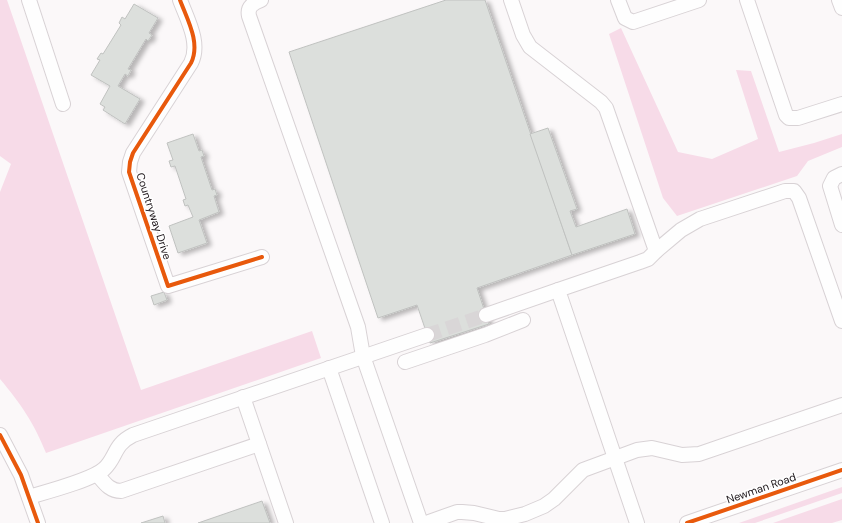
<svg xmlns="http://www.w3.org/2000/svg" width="842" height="523" font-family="'DM Sans',sans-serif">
<defs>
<filter id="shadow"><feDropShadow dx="4.5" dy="2.5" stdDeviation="2" flood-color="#0004"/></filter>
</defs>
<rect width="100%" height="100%" fill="#fbf8f9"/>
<g fill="#f7dbe8">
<path d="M0,0H7L141,390L312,331L321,358L46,453C34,423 21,404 0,379V192L11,164L0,156Z"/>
<path d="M621,28L678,152L712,159L758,139L736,70L751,71L779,152L814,143L842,134V147L808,161L797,176L677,216L663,198L609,34Z"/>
<path d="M842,487V493L755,523H739Z"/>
<path d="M842,499V520L832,523H773Z"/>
</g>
<g fill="#dcdfdc" stroke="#c0c2c0" filter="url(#shadow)">
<path d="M446,0H485L572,255L477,288L489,324L430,343L417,305L378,318L289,52Z"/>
<path d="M134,4L158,18L149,33L152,35L148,41L146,39L128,69L131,70L128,76L125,74L118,86L140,99L125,124L103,110L105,107L100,104L110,86L91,75L100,60L97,59L101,53L103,54L121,25L119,23L122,17L125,19Z"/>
<path d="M548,128L577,209L570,211L576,227L627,209L635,234L572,255L530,134Z"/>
<path d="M193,134L199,151L202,150L204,156L201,157L212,190L215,189L217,195L214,196L219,212L199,220L207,243L178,253L169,226L193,217L188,205L185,206L183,200L186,199L175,166L171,167L169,161L173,160L167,143Z"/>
<path d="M164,292L167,300L154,305L151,296Z"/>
<path d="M262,501L270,523H198Z"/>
<path d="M163,516L165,523H141Z"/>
</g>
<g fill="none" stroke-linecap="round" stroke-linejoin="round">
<path stroke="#d9d6d7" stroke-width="14" stroke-dasharray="14 7" stroke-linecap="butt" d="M427,335L486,315"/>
<defs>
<g id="minor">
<path d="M29,0L63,104"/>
<path d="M180,0C187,19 201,43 191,63L133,153L130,162L129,172L168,286L262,257"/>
<path d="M261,0C253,3 247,7 249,16L358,327L363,356L421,523"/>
<path d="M511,0L523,35L530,47L601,102L606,108L656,251L648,259L640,262L558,290L637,523"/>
<path d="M618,0L625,18L633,22L699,0"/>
<path d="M747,0L786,115L789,118H798L842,104"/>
<path d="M839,0L842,8"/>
<path d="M842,174L834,178L830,186L842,225"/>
<path d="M656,251L681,230L700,219L785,191H794L799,198L842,321"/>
<path d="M486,315L558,290"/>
<path d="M405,362L485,335L523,320"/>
<path d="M329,368L382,523"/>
<path d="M243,397L286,523"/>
<path d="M0,435L21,475L38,523"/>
<path d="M97,474C104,482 109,491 121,491L259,444"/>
<path d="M29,497C46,492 92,480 104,469C117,457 113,445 133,435L427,335"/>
<path d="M426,523L457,512H462L474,513L499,519H505L525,514L544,506L554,499L583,470L637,450L652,448L682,455L699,454L842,405"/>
<path d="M687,523L842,470"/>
</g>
</defs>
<use href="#minor" stroke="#d8d2d5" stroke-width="16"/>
<use href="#minor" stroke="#fefefe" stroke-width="14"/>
<defs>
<g id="cycleway">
<path d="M180,0C187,19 201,43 191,63L133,153L130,162L129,172L168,286L262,257"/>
<path d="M0,435L21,475L38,523"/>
<path d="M687,523L842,470"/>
</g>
</defs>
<use href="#cycleway" stroke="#fff" stroke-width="6"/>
<use href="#cycleway" stroke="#e8590c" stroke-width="4"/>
</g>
<g text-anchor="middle" stroke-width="3" stroke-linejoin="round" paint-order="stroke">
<g font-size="11" fill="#1b1317" stroke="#fff">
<text transform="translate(154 216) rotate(72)" y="4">Countryway Drive</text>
<text transform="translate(761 488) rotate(-19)" y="4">Newman Road</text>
</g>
</g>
</svg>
